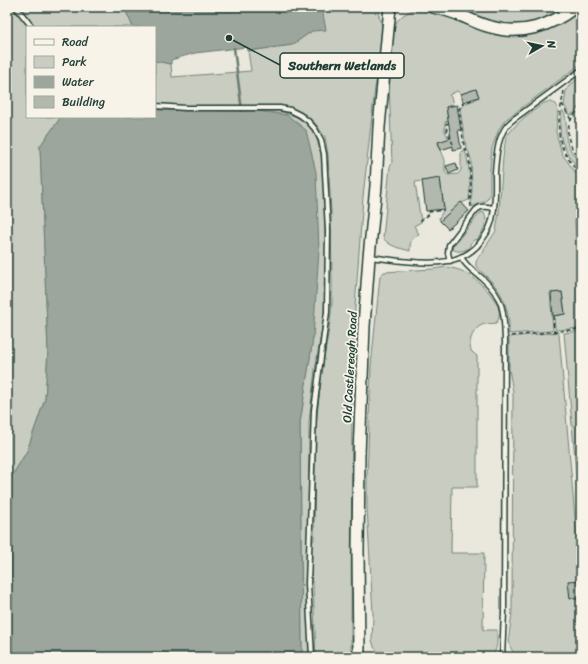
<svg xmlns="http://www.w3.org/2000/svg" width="588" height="664" font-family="Sriracha,sans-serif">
<rect width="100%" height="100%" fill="#eae8dd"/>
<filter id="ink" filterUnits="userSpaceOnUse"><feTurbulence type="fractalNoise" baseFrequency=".025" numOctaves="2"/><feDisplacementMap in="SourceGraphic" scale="8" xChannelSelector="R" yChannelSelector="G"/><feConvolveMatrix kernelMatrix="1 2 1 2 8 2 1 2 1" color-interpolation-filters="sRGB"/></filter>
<g filter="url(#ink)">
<g fill="#c8ccc1" stroke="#74847a">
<path d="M7,7H14L29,27H27V117H61L40,146L48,351L45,399L27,451L7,484Z"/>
<path d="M19,7H124L133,27H35Z"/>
<path d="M325,7H379L378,12L382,26L381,40L392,46L394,28L397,21L403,15L415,9H420L437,13L492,32L572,15L581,8V64L505,120L499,129L492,148L490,170V195L486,201L476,205L473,207L471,202L472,190L471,159L469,153L466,147L460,110C462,103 469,102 475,100V99L479,97L476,89L461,94L457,91L449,95L451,97L453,105L446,107L448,121L445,122V131L452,146L438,143L445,160V172L448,175L458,174L461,170V152L464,148C470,164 471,184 469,200L461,203L440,221L439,218L444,209L440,179L415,182L421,222L414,226L419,234C411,239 410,241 410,251C400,248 390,247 383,238L390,166L392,164L389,84L390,72L378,70L377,77L375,88L363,197L355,308L352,375L351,657H316L313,584L312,582L309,549L314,539L315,443L317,415L322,371L330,322L332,303V282L331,212L328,155L325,137L315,123L305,114L292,109L279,106L194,107L164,105L155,104V61L171,64L172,77L251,71L248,51L292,45L312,31L323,14Z"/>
<path d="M449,7H568L560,13L531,25H501Z"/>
<path d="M581,76V104L572,115H570L564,105L566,91L568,87Z"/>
<path d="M547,102H551L556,104L558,111L556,132L562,154L581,180V220L575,221L578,254L581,250V328L557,330L555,329L554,316L565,314L562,292L550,293L553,329L551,331L509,334C510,311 504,293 487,277C483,273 479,270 476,266C475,260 479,255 484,252V249L496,231L499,212L503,157L506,137L515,126L526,116L544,103Z"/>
<path d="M258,111H278L295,116L307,124L316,136L322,158L324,194L326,262L324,316L315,370L309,422L308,593L310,657H302L300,423L313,338L287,115Z"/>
<path d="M562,111H563C569,121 564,131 567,142C569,151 580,161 581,167C581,169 581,171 581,173C565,150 556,141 562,111Z"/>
<path d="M481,212L484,213C489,223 483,231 477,240L475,239L470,244V247C464,251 458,253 452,249L453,246Z"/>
<path d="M446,267C452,268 458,269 464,272C477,278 510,307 496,323C491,324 485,323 480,326C472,331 467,344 472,352C473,353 476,355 477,356V487H452L451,553H484L483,630H497C497,640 499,650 490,657H409L399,656L385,654L378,652L374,647L372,640L373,615L367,507V478L371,366L380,276L384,272L433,269Z"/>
<path d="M581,331V529L564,333Z"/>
<path d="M558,332L559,334L581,587V657H522C505,653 509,634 511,621C512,615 512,610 512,604L513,392L509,369V337Z"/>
</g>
<g fill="#9ca69c" stroke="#6a7c72">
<path d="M124,7H325L323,14L326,30L312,31L292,45L248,51L247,47L195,53L171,60V64L155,61V27H133Z"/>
<path d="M155,109L160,110L258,111L287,115L306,130L316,172L319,250L313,338L300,423L302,657H7V484L27,451L45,399L48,351L40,146L61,117H155Z"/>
</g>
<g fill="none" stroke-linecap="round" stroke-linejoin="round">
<path stroke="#6a7c72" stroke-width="2.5" d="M234,48L242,111"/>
</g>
<g fill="#b2b8ae" stroke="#1f3d34">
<path d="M476,89L479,97L463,102L461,94Z"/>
<path d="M457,105L461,130H458L461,148L453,150V146L441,150L438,142L451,138L446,107Z"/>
<path d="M456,163L458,170L449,174L446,166Z"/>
<path d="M440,178L444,209L426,211L422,181Z"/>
<path d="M461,202L469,211L448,229L440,221Z"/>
<path d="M562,292L565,314L553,316L551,293Z"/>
<path d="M580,580L581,599H574V598L570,599L568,581Z"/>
</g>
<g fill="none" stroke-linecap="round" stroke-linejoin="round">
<defs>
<g id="service">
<path d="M16,7L32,27"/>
<path d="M155,106L186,108H280L290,110L300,115L308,121L315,129L321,140L324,154L328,231L327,312L314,410L308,584L312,657"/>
<path d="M370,257C405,261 459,274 482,240C488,232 492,224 493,215C496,201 495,186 495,172C496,159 497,142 504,130C506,126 510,122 514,119L581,70"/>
<path d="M461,257C467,268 474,271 483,279C505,299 504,314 505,341L504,612L502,657"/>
<path d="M450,261L448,253L449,245L476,210C481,205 488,207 494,208"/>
</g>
<g id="tertiary">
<path d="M433,7C443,9 453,12 462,16C472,20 481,25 491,27C521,36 551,26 575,7"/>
<path d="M359,657L358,551L359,455L364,326L369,257L376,186L379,127L390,7"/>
</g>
</defs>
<use href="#service" stroke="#1f3d34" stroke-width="7"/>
<use href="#tertiary" stroke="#1f3d34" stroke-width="14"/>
<g stroke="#1f3d34" stroke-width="1.5" stroke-dasharray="4 3" stroke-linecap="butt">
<path d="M564,91C560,112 554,133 565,153C569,161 576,169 581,177"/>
<path d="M562,104L571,120"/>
<path d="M581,107C578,111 573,115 571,120C563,135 572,150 581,162"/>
<path d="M449,123L446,124L447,131L453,144"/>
<path d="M471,207L470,199L471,186L469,157L464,146L459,109L463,103L475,99"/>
<path d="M422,221L421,220L430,214L429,212L444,210"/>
<path d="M553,316L554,332"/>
<path d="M511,336L581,329"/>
</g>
<use href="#service" stroke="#f7f3e8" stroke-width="4"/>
<use href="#tertiary" stroke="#f7f3e8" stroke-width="11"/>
</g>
</g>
<g text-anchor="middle" stroke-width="3.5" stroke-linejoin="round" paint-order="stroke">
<g font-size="12" fill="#1f3d34" stroke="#f7f3e8">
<text transform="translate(350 367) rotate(-87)" y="4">Old Castlereagh Road</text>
</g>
</g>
<path fill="none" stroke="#1f3d34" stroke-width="1.5" d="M229 38L280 65"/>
<circle fill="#1f3d34" stroke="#f7f3e8" stroke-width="1.5" cx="229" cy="38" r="4"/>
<rect fill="#f7f3e8" stroke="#1f3d34" stroke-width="1.5" x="280" y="53" width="124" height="25" rx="4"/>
<g font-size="13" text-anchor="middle" font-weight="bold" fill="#1f3d34">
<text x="342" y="70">Southern Wetlands</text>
</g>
<rect width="588" height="664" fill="none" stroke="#f7f3e8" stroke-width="24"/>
<rect x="12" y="12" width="564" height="640" fill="none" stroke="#1f3d34" stroke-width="1.5" filter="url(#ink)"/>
<rect x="26" y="26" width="130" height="92" fill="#f7f3e8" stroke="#a1aaa0"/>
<rect x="34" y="39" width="20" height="6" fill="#f7f3e8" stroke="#a1aaa0"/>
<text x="62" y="46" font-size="12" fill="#1f3d34">Road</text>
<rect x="34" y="56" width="20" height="12" fill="#c8ccc1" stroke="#a1aaa0"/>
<text x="62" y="66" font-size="12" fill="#1f3d34">Park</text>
<rect x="34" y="76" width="20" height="12" fill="#9ca69c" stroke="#a1aaa0"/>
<text x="62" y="86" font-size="12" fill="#1f3d34">Water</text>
<rect x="34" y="96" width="20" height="12" fill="#b2b8ae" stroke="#a1aaa0"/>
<text x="62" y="106" font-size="12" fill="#1f3d34">Building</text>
<g transform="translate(542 46) rotate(81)" stroke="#f7f3e8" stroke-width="3" paint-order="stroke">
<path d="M0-3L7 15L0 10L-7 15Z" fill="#1f3d34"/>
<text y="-6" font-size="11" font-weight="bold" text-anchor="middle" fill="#1f3d34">N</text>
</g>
</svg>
